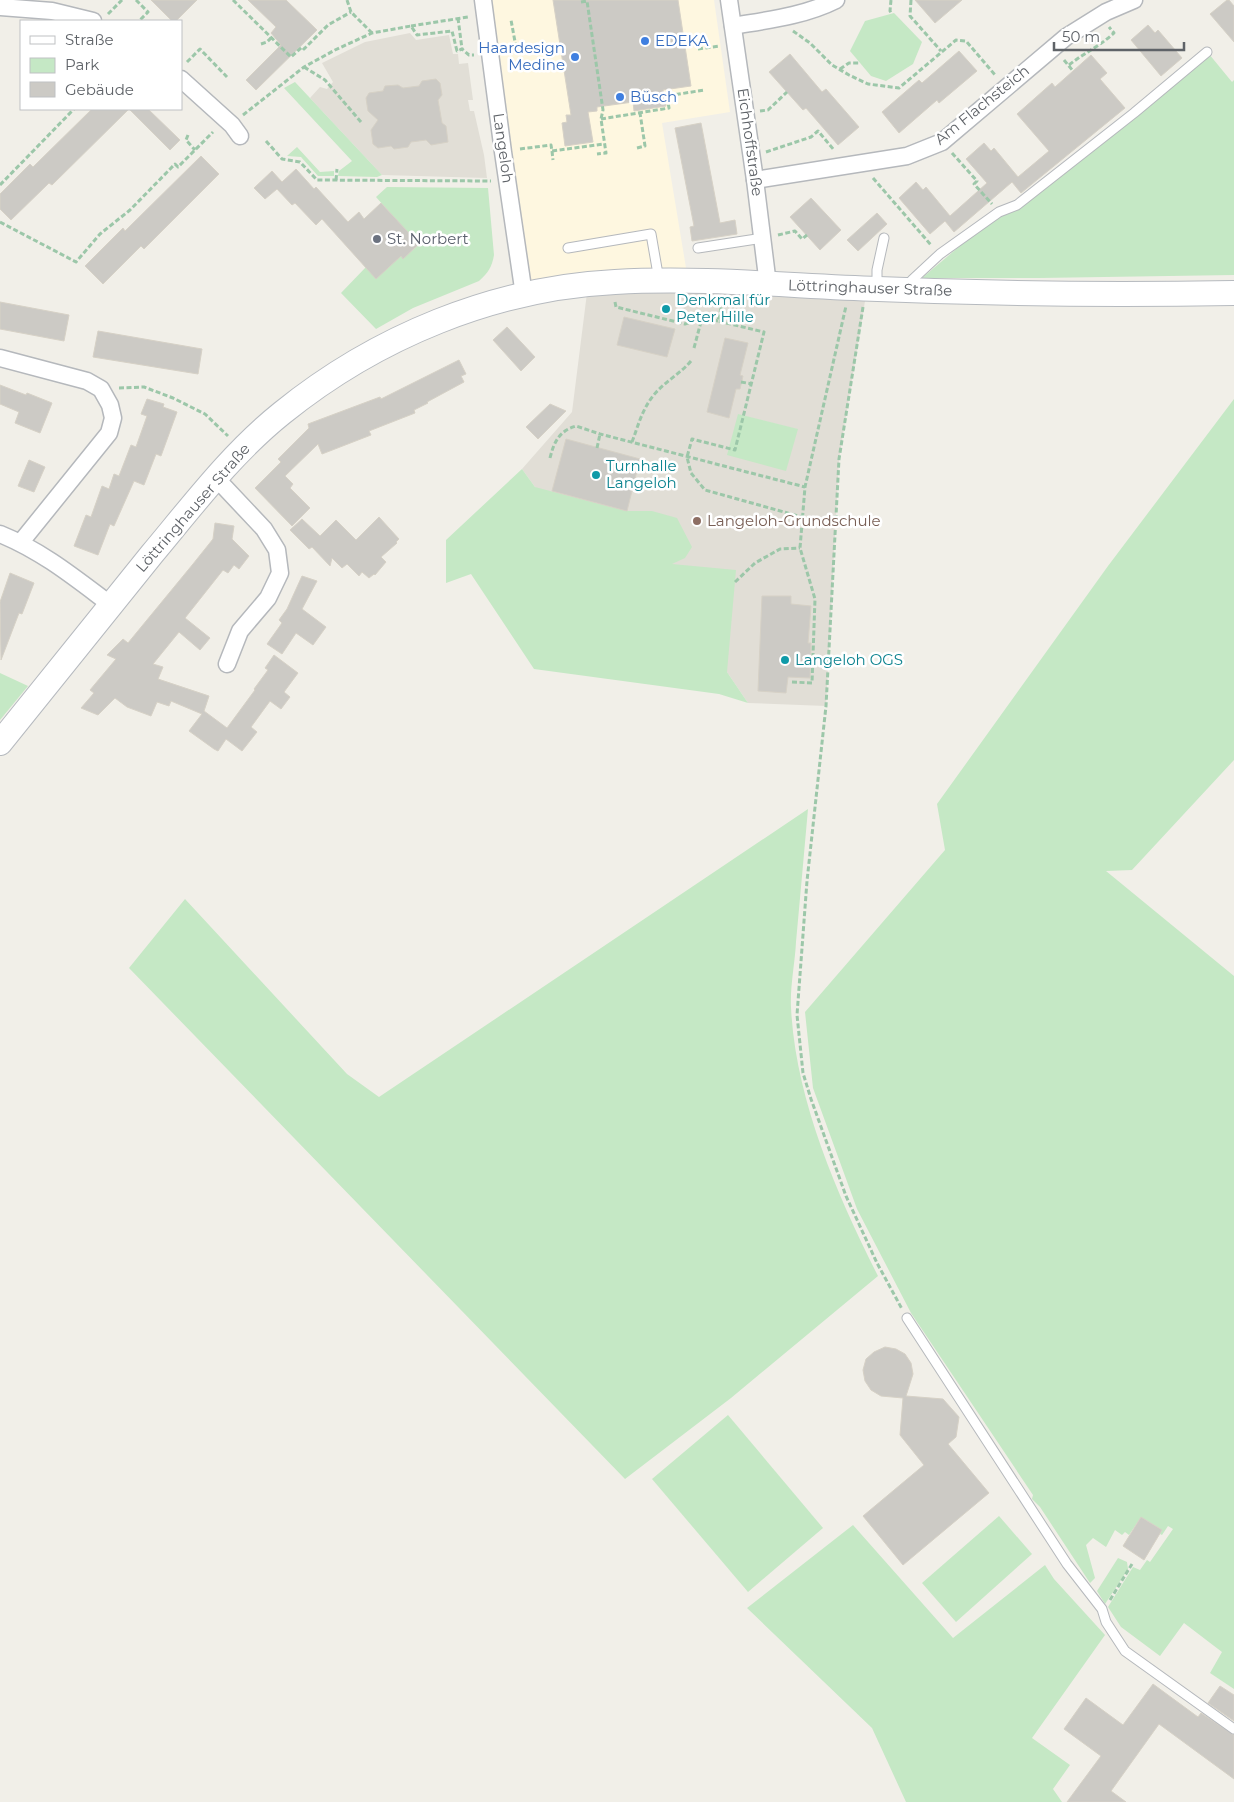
<svg xmlns="http://www.w3.org/2000/svg" width="1234" height="1802" font-family="Montserrat,sans-serif">
<rect width="100%" height="100%" fill="#f1efe8"/>
<path fill="#fef7e0" d="M483,0H714L730,112L662,123L688,280L524,295Z"/>
<g fill="#e1ded6">
<path d="M410,33L416,40L449,35L453,54H458L459,64L468,63L473,100H468L470,111H474L484,155L487,178L382,175L310,98L320,87L327,89L333,82L322,63L365,42Z"/>
<path d="M588,285L867,289L839,459L826,706L748,703L727,672L535,487L522,469L572,412Z"/>
</g>
<g fill="#c5e8c5">
<path d="M894,13L922,42L913,64L886,81L871,76L850,51L865,21Z"/>
<path d="M1209,54L1232,82L1234,80V275L1039,278H922L1006,207H1019Z"/>
<path d="M295,82L382,175L377,177L338,176L339,171L352,161L284,88Z"/>
<path d="M297,147L320,172L334,171V176H318L301,157L287,156Z"/>
<path d="M387,187L488,188L494,255C492,267 488,273 479,281L413,308L376,329L341,293L366,267L376,278L401,256L403,258L419,245L376,197Z"/>
<path d="M1234,399V760L1132,870L1106,871L1234,976V1689L1210,1673L1222,1652L1184,1623L1160,1656L1121,1627L1108,1607L1133,1567L1140,1570L1147,1560L1150,1562L1173,1529L1168,1526L1162,1535L1160,1534L1162,1530L1141,1517L1129,1535L1125,1532L1122,1535L1115,1530L1106,1547L1093,1538L1086,1545L1095,1578L1090,1583L1040,1507L1032,1499L1033,1495L911,1313L857,1209L813,1088L805,1012L945,850L937,804L1108,566Z"/>
<path d="M738,414L798,429L786,471L727,455Z"/>
<path d="M522,469L535,487L626,511H652L677,518L692,547L685,558L672,564L736,570L727,672L748,703L719,694L534,669L471,574L446,583V540Z"/>
<path d="M0,673L28,686L0,720Z"/>
<path d="M808,809C804,854 800,898 796,942C795,963 790,986 791,1007C795,1098 837,1195 878,1276L731,1398L625,1479L129,968L185,899L347,1074L379,1097Z"/>
<path d="M728,1415L823,1528L748,1592L652,1479Z"/>
<path d="M999,1516L1032,1554L956,1622L922,1583Z"/>
<path d="M853,1525L953,1638L1045,1565L1054,1579L1105,1635L1032,1738L1070,1765L1053,1789L1062,1802H906L872,1728L747,1608Z"/>
<path d="M1118,1558L1127,1562L1128,1569L1105,1604L1097,1591Z"/>
</g>
<g fill="#cccac5" stroke="#d6d1c6">
<path d="M151,0H197L176,21H172Z"/>
<path d="M248,0H286L317,30L256,90L246,80L281,45L271,33L276,27Z"/>
<path d="M553,0H678L691,86L663,90L666,106L634,111L633,102L597,107V111L588,112L593,142L565,146L562,123L567,122L566,115H571Z"/>
<path d="M915,0H962L935,23Z"/>
<path d="M1227,0H1229L1234,6V42L1210,14Z"/>
<path d="M1148,25L1155,33L1158,30L1182,58L1161,76L1131,40Z"/>
<path d="M959,51L977,71L939,103L937,100L899,133L882,112L919,80L922,83Z"/>
<path d="M790,54L822,92L826,89L859,127L838,145L806,108L803,110L769,72Z"/>
<path d="M1091,55L1107,73L1100,79L1125,108L1021,193L1012,182L954,232L945,221L930,234L899,198L916,182L923,190L926,187L950,216L987,183L966,159L984,143L991,151L994,148L1018,177L1049,151L1017,114L1052,83L1055,87Z"/>
<path d="M436,79L440,83L442,95L438,100L442,123L446,126L448,142L431,145L426,140L411,142L408,147L394,149L391,146L378,148L373,144L371,130L378,120L368,111L366,98L369,93L383,91L385,86L398,85L403,88L419,86L422,81Z"/>
<path d="M92,109H148L180,140L170,150L129,109L52,185L49,183L11,220L0,209V194L30,164L33,167Z"/>
<path d="M701,123L720,223L735,220L737,234L692,241L690,227L694,226L675,128Z"/>
<path d="M201,156L219,174L144,249L141,246L103,284L85,266L123,228L125,231Z"/>
<path d="M296,169L314,189L316,187L348,222L359,212L364,219L381,203L419,244L403,259L401,256L376,279L322,219L316,225L295,203L292,205L277,189L265,199L254,188L272,171L282,182Z"/>
<path d="M811,198L841,230L820,250L790,217Z"/>
<path d="M877,213L887,224L858,251L847,240Z"/>
<path d="M0,302L69,315L64,341L0,329Z"/>
<path d="M624,317L675,329L667,357L617,345Z"/>
<path d="M507,327L535,357L521,371L493,340Z"/>
<path d="M98,331L202,349L198,374L93,357Z"/>
<path d="M725,338L748,343L740,375L743,376L740,389H736L729,418L707,412Z"/>
<path d="M459,360L466,374L461,376L464,382L427,402L428,403L414,410L415,413L369,431L371,435L322,454L318,444L285,476L293,484L290,488L310,508L292,526L255,488L281,462L278,459L309,428L308,424L380,397L381,399Z"/>
<path d="M0,385L26,395L27,393L52,403L40,433L15,423L19,412L0,404Z"/>
<path d="M147,399L164,404L163,407L177,412L161,456L156,454L144,485L134,481L114,526L110,524L98,555L74,546L86,515L91,517L102,486L109,489L114,474L119,476L131,445L136,447L147,416L141,414Z"/>
<path d="M550,404L566,411L538,439L526,427Z"/>
<path d="M566,439L640,459L627,511L552,491Z"/>
<path d="M29,460L45,467L34,492L18,486Z"/>
<path d="M379,517L399,539L396,542L397,543L381,557L386,562L375,575L374,574L369,578L362,572L359,576L347,564L342,568L332,558L330,566L312,547L309,549L290,530L302,519L320,536L336,520L356,540Z"/>
<path d="M215,523L234,526L232,539L249,556L239,569L234,565L228,573L223,570L185,618L210,638L200,650L179,632L153,664L163,667L158,679L209,696L204,711L227,728L255,690L254,689L268,670L265,668L274,655L298,673L284,692L290,697L281,709L270,701L251,727L257,732L242,751L226,739L218,751L214,749L189,731L202,714L171,701L169,706L157,702L151,716L127,707L115,698L98,715L81,708L94,693L90,690L116,659L107,655L123,639L128,643L193,564L213,539Z"/>
<path d="M10,573L34,583L22,614L19,613L1,660L0,602Z"/>
<path d="M302,576L317,581L302,609L326,627L313,645L296,633L282,654L267,644L282,623L279,620L287,609Z"/>
<path d="M762,596H791V604L811,606L808,643H811L810,678L788,677L786,693L758,691Z"/>
<path d="M885,1347L896,1349L905,1354L911,1363L913,1374L906,1396L943,1399L959,1417L956,1437L948,1444L989,1493L903,1565L863,1516L924,1465L900,1435L903,1398L881,1396L871,1390L865,1381L863,1370L866,1359L874,1352Z"/>
<path d="M1141,1517L1162,1530L1144,1560L1123,1546Z"/>
<path d="M1153,1684L1198,1717L1201,1713L1234,1735V1779L1159,1724L1111,1791L1126,1802H1067L1101,1756L1064,1729L1086,1698L1123,1725Z"/>
<path d="M1220,1686L1234,1695V1721L1208,1703Z"/>
</g>
<g fill="none" stroke-linecap="round" stroke-linejoin="round">
<defs>
<g id="lane">
<path d="M568,248L651,234L659,280"/>
<path d="M698,248L763,238"/>
<path d="M909,288L912,280L940,254L999,212L1017,205L1134,113L1207,52"/>
<path d="M877,289V270L884,238"/>
<path d="M907,1318L1067,1564L1102,1609L1106,1622L1125,1651L1234,1729"/>
</g>
<g id="street">
<path d="M483,0L503,152L524,295"/>
<path d="M729,0L755,180L768,285"/>
<path d="M0,7L52,11L93,21"/>
<path d="M733,26C768,20 804,16 836,0"/>
<path d="M181,79L232,125L240,136"/>
<path d="M755,180L907,156L942,142L1066,37L1106,12L1134,0"/>
<path d="M0,358L87,381L101,389L110,405L113,418L109,433L21,542"/>
<path d="M216,478L264,529L277,550L280,573L268,598L240,631L227,664"/>
<path d="M0,534C42,551 75,578 111,605"/>
</g>
<path id="secondary" d="M0,743C51,680 101,617 152,554C193,505 232,453 282,413C376,337 494,288 615,282C702,277 790,286 878,289C997,294 1115,295 1234,293"/>
</defs>
<use href="#lane" stroke="#b5b8bc" stroke-width="11"/>
<use href="#street" stroke="#b5b8bc" stroke-width="19"/>
<use href="#secondary" stroke="#b6babf" stroke-width="26"/>
<g stroke="#9cc7a9" stroke-width="3" stroke-dasharray="5 2.5" stroke-linecap="butt">
<path d="M136,0L148,12L139,21"/>
<path d="M233,0L291,57L302,47L304,49L328,25L351,12"/>
<path d="M347,0L351,12L372,33"/>
<path d="M891,0L890,11L892,14"/>
<path d="M911,0L910,16L941,51"/>
<path d="M581,2L587,1L603,110L601,119L606,153L597,154"/>
<path d="M108,14L122,0"/>
<path d="M458,18L462,49"/>
<path d="M411,26L468,17"/>
<path d="M793,31L810,43L832,65L849,75L868,84L899,88L956,40L966,41L996,76"/>
<path d="M261,44L267,42L273,36"/>
<path d="M508,49L516,47L511,20"/>
<path d="M698,49L720,46"/>
<path d="M1064,60L1073,71"/>
<path d="M187,62L200,49L227,77"/>
<path d="M1069,65C1084,53 1100,46 1114,33L1109,27"/>
<path d="M304,67L325,80L361,122"/>
<path d="M840,69L849,63H860"/>
<path d="M760,111L768,110L787,92"/>
<path d="M243,115L304,67L335,50L372,33L411,26L417,35L452,31L457,51L462,49L469,55H474"/>
<path d="M601,119L669,108L667,96L704,90"/>
<path d="M188,135L186,140L195,150"/>
<path d="M266,141L282,159L300,162L317,180L491,181"/>
<path d="M637,148L645,146L640,113"/>
<path d="M520,149L551,145L552,151L604,144"/>
<path d="M552,151L553,160"/>
<path d="M766,152L811,137L818,131L834,150"/>
<path d="M952,153L977,181L974,184L992,204"/>
<path d="M873,178L931,245"/>
<path d="M336,180L337,169"/>
<path d="M0,185L74,109"/>
<path d="M0,222L76,262L100,234L130,210L175,164L178,167L213,132"/>
<path d="M778,235L795,231L802,239L807,235"/>
<path d="M723,300L718,321L764,332L735,450L692,439L687,457L691,473L705,490L802,517"/>
<path d="M615,302L616,307L685,324L702,318"/>
<path d="M863,307L839,459L826,706L807,881L797,1015L803,1073L811,1099L846,1196L877,1263L902,1309"/>
<path d="M694,348L702,318L718,321"/>
<path d="M741,382L752,384"/>
<path d="M119,388L144,387L173,398L205,414L228,436"/>
<path d="M632,442C638,426 642,410 653,396C664,382 680,374 691,361"/>
<path d="M597,448L600,434"/>
<path d="M550,458C554,442 559,431 576,426L600,434L805,487"/>
<path d="M735,582L755,563L780,549L800,548"/>
<path d="M792,682L812,683L815,599L800,548L805,487L846,306"/>
<path d="M1110,1600L1132,1564"/>
</g>
<use href="#lane" stroke="#fff" stroke-width="9"/>
<use href="#street" stroke="#fff" stroke-width="16"/>
<use href="#secondary" stroke="#fff" stroke-width="24"/>
</g>
<g fill="#3f7fe0" stroke="#fff" stroke-width="2">
<circle cx="645" cy="41" r="5"/>
<circle cx="575" cy="57" r="5"/>
<circle cx="620" cy="97" r="5"/>
</g>
<circle fill="#6b7280" stroke="#fff" stroke-width="2" cx="377" cy="239" r="5"/>
<g fill="#0f9aa8" stroke="#fff" stroke-width="2">
<circle cx="666" cy="309" r="5"/>
<circle cx="596" cy="475" r="5"/>
<circle cx="785" cy="660" r="5"/>
</g>
<circle fill="#8d6e63" stroke="#fff" stroke-width="2" cx="697" cy="521" r="5"/>
<g text-anchor="middle" stroke-width="5" stroke-linejoin="round" paint-order="stroke">
<g font-size="15" fill="#366cbe" stroke="#fff" text-anchor="start">
<text x="655" y="46">EDEKA</text>
<text x="565" y="53" text-anchor="end">Haardesign<tspan x="565" dy="17">Medine</tspan></text>
<text x="630" y="102">Büsch</text>
</g>
<g font-size="15" fill="#5f6368" stroke="#fff">
<text transform="translate(982 105) rotate(-39)" y="5">Am Flachsteich</text>
<text transform="translate(750 142) rotate(82)" y="5">Eichhoffstraße</text>
<text transform="translate(503 148) rotate(82)" y="5">Langeloh</text>
<text transform="translate(870 288) rotate(2)" y="5">Löttringhauser Straße</text>
<text transform="translate(193 508) rotate(-49)" y="5">Löttringhauser Straße</text>
</g>
<g font-size="15" fill="#5b616d" stroke="#fff" text-anchor="start">
<text x="387" y="244">St. Norbert</text>
</g>
<g font-size="15" fill="#0d838f" stroke="#fff" text-anchor="start">
<text x="676" y="305">Denkmal für<tspan x="676" dy="17">Peter Hille</tspan></text>
<text x="606" y="471">Turnhalle<tspan x="606" dy="17">Langeloh</tspan></text>
<text x="795" y="665">Langeloh OGS</text>
</g>
<g font-size="15" fill="#785e54" stroke="#fff" text-anchor="start">
<text x="707" y="526">Langeloh-Grundschule</text>
</g>
</g>
<rect x="20" y="20" width="162" height="90" fill="#ffffff" stroke="#bfc1c3"/>
<rect x="30" y="36" width="25" height="8" fill="#ffffff" stroke="#bfc1c3"/>
<text x="65" y="45" font-size="15" fill="#5f6368">Straße</text>
<rect x="30" y="58" width="25" height="15" fill="#c5e8c5" stroke="#bfc1c3"/>
<text x="65" y="70" font-size="15" fill="#5f6368">Park</text>
<rect x="30" y="82" width="25" height="15" fill="#cccac5" stroke="#bfc1c3"/>
<text x="65" y="95" font-size="15" fill="#5f6368">Gebäude</text>
<path d="M1054 42v8h130v-8" fill="none" stroke="#5f6368" stroke-width="2.5"/>
<text x="1062" y="42" font-size="15" fill="#5f6368" stroke="#ffffff" stroke-width="4" paint-order="stroke">50 m</text>
</svg>
